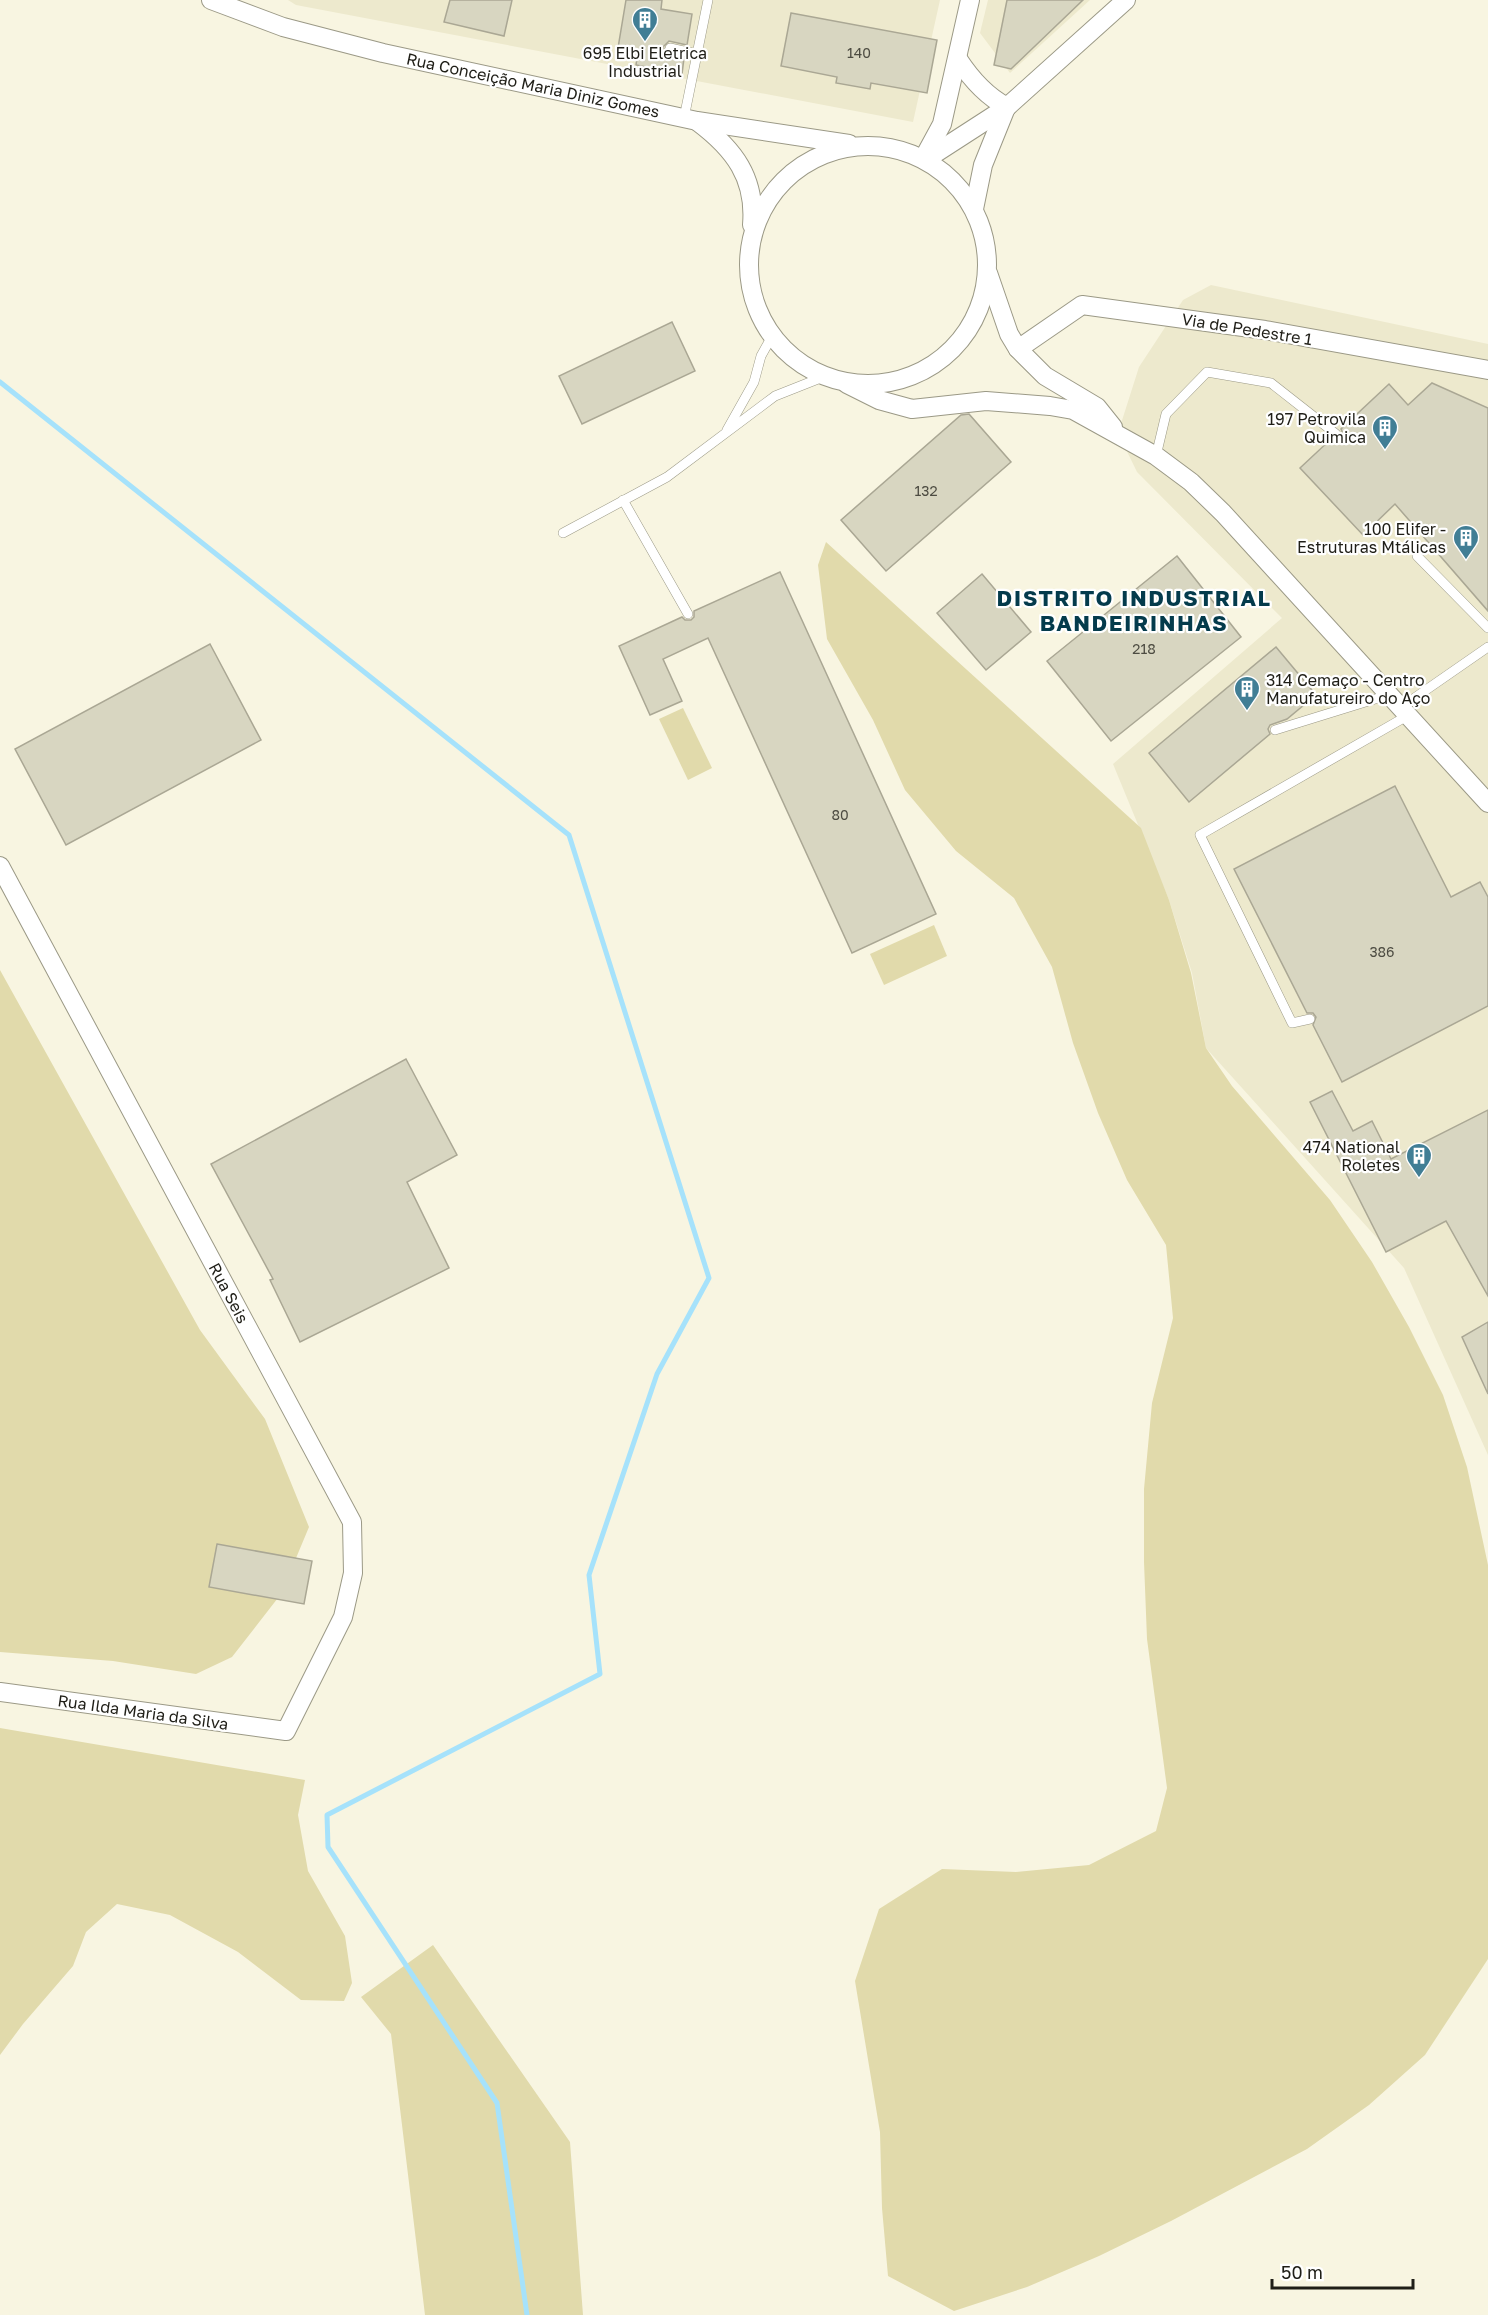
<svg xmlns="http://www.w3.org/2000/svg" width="1488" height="2315" font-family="'Golos Text',sans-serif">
<rect width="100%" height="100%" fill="#f8f5e1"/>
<g fill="#ede9cd">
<path d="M288,0H940L913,122L296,5Z"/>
<path d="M988,0H1090L1010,73L980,33Z"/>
<path d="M1211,285L1488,344V1455L1404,1268L1206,1048L1192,973L1169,900L1113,764L1282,618L1137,472L1118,433L1139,367L1183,300Z"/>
</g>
<g fill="#e1daab">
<path d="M826,542L1141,828L1169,900L1191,973L1206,1048L1232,1086L1330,1200L1372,1262L1409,1327L1443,1395L1467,1467L1488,1565V1959L1425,2055L1369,2105L1307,2149L1171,2221L1099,2256L1027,2287L954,2311L888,2276L882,2208L880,2132L855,1981L879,1909L942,1869L1016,1872L1089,1865L1156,1831L1167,1788L1147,1639L1144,1562V1489L1152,1403L1173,1318L1166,1245L1127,1180L1098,1113L1073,1043L1052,967L1014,898L956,851L905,790L873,720L827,639L818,565Z"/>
<path d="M683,708L712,768L688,780L659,719Z"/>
<path d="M934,925L947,956L884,985L870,954Z"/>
<path d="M0,970L200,1330L265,1419L309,1527L281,1594L232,1657L196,1674L113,1661L0,1652Z"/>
<path d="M0,1728L305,1780L298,1815L308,1871L345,1936L352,1983L344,2001L301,2000L238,1952L170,1915L117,1904L86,1932L73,1966L23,2024L0,2055Z"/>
<path d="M433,1945L570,2142L583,2315H425L391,2034L361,1997Z"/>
</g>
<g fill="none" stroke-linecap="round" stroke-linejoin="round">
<path stroke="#a6e2fb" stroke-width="5" d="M0,382L569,835L709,1278L657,1374L589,1575L600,1674L327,1815L328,1847L497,2103L527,2315"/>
</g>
<g fill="#d8d6c1" stroke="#aaa794" stroke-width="1.5">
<path d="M450,0H512L504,36L444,22Z"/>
<path d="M626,0H662L661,9L692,14L687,45L669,41L663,47L668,54L684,58L682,74L636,65L637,58L617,54Z"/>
<path d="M1007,0H1083L1011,69L994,65Z"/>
<path d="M791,13L937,40L927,93L871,83L870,89L836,83L837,77L781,66Z"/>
<path d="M672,322L695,371L582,424L559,376Z"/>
<path d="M1432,383L1488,408V611L1395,504L1363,535L1300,468L1331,439L1336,441L1341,439L1343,434L1341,429L1389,384L1408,405Z"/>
<path d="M969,414L1011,462L886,571L841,520L961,415Z"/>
<path d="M1177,556L1241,637L1111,741L1047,661Z"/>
<path d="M780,572L936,914L852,953L708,638L663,659L682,701L650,715L619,646L682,617L685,620H691L694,617V611Z"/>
<path d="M982,574L1031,632L986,670L937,613Z"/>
<path d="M210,644L261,740L66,845L15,749Z"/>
<path d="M1276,647L1316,695L1287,719L1270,725L1268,729L1270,734L1189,802L1149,753Z"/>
<path d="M1395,786L1451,897L1480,882L1488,897V1006L1342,1082L1313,1025L1316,1017L1313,1013H1307L1234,869Z"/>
<path d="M406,1059L457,1155L407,1182L449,1268L300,1342L270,1280L273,1279L211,1164Z"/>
<path d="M1332,1091L1353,1131L1372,1121L1391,1159L1488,1110V1296L1446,1221L1386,1252L1310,1102Z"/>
<path d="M1488,1322V1394L1462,1337Z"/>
<path d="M217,1544L312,1561L304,1604L209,1587Z"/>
</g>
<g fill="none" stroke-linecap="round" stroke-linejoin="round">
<defs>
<g id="service">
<path d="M670,48L697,54"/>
<path d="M684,118L708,0"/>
<path d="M727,430L754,382L761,356L771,338"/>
<path d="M1156,456L1166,414L1207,372L1271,383L1336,434"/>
<path d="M623,500L688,614"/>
<path d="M563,533L667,477L775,396L823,377"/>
<path d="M1417,556L1488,628"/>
<path d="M1400,708L1488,647"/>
<path d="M1275,730L1388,695"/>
<path d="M1310,1019L1292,1023L1200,835L1407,716"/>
</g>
<g id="minor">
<path d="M211,0L283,27L383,53L697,121L849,144"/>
<path d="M958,59C971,79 986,96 1007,107"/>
<path d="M698,122C734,149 756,178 752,225"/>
<circle cx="868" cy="265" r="119"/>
<path d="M923,159L942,124L970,0"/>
<path d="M925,160L1007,107L1126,0"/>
<path d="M974,209L983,165L1006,108"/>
<path d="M988,273L1009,334L1018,349L1045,376L1097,407L1113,427"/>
<path d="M1018,349L1082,305L1265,330L1488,370"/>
<path d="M847,384L879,400L912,409L986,401L1050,406L1073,410L1156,456L1191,482L1223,513L1488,803"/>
<path d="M0,866L352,1522L353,1573L343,1617L286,1731L0,1692"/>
</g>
</defs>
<use href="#service" stroke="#9b9986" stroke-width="10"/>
<use href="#minor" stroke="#9b9986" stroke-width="20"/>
<use href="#service" stroke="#fff" stroke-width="9"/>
<use href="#minor" stroke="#fff" stroke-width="18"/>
</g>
<defs>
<symbol id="building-pin" viewBox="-11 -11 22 30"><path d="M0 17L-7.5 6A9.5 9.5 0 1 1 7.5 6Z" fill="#417e95" stroke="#fff"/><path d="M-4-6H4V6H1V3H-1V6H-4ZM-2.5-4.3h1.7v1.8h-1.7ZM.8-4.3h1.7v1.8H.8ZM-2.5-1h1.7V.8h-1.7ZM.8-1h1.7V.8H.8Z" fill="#fff"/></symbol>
</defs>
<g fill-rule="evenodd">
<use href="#building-pin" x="630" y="5" width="30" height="40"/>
<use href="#building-pin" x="1370" y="413" width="30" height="40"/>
<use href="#building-pin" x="1451" y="523" width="30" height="40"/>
<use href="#building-pin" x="1232" y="674" width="30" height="40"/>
<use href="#building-pin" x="1404" y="1141" width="30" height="40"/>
</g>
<g text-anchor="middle" stroke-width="4.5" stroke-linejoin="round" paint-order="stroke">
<g font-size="14" fill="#4d4c42">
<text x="859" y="58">140</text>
<text x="926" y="496">132</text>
<text x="1144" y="654">218</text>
<text x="840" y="820">80</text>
<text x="1382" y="957">386</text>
</g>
<g font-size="16" fill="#1f1e17" stroke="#fff" text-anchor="end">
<text x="645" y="59" text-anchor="middle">695 Elbi Eletrica<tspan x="645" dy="18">Industrial</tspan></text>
<text x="1366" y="425">197 Petrovila<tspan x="1366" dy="18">Quimica</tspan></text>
<text x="1446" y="535">100 Elifer -<tspan x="1446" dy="18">Estruturas Mtálicas</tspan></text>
<text x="1266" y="686" text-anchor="start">314 Cemaço - Centro<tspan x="1266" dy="18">Manufatureiro do Aço</tspan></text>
<text x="1400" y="1153">474 National<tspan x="1400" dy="18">Roletes</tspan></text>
</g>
<g font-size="16" fill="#1f1e17" stroke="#fff">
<text transform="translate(533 85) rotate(12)" y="6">Rua Conceição Maria Diniz Gomes</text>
<text transform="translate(1247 329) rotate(9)" y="6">Via de Pedestre 1</text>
<text transform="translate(229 1293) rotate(62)" y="6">Rua Seis</text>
<text transform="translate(143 1712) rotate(8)" y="6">Rua Ilda Maria da Silva</text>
</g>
<g font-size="22" font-weight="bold" letter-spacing="1.5" fill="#043b4c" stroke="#fff">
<text x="1134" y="606">DISTRITO INDUSTRIAL<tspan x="1134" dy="25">BANDEIRINHAS</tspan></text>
</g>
</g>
<path d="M1272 2279v9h141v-9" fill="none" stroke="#1f1e17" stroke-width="3"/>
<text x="1281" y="2279" font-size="18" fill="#1f1e17" stroke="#ffffff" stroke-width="4.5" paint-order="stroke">50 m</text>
</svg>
